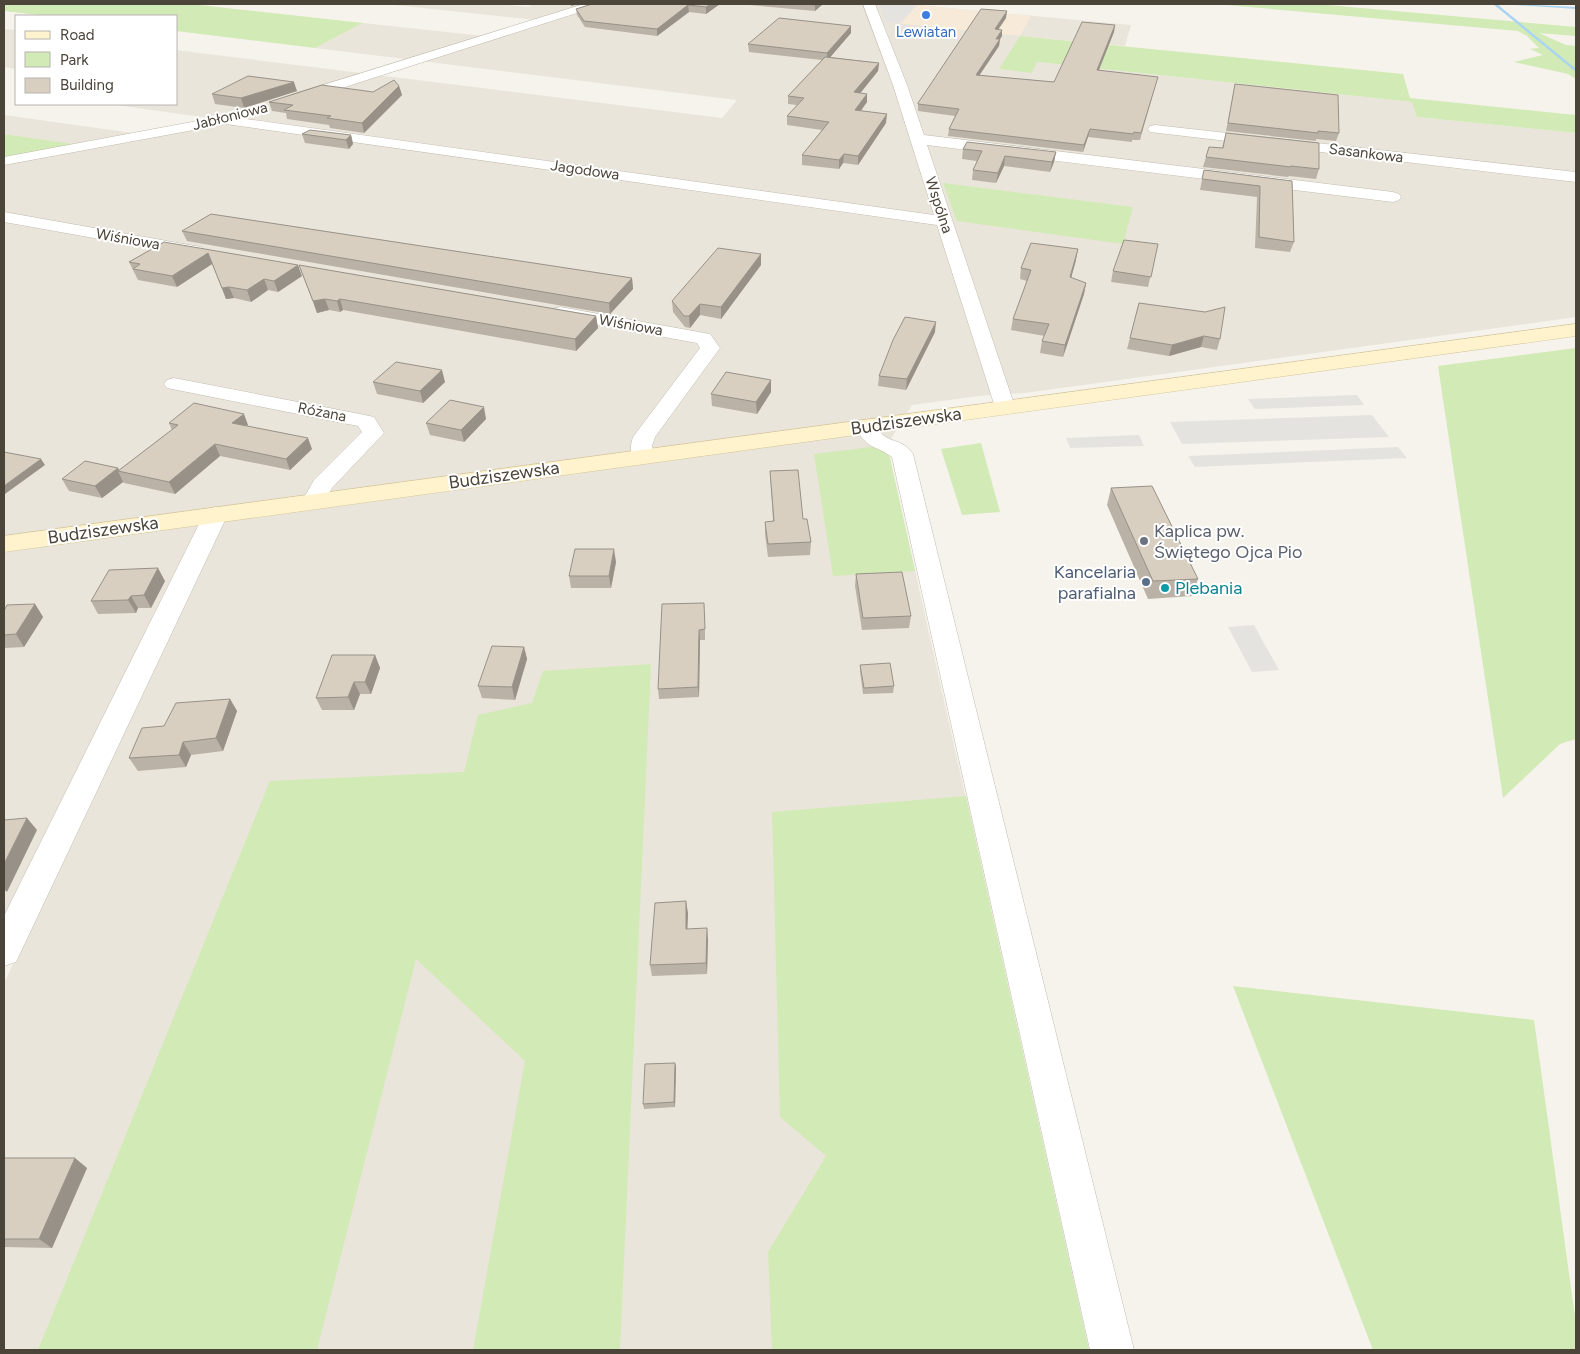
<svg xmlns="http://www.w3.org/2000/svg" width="1580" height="1354" font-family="Figtree,sans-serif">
<rect width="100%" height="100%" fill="#f6f3ec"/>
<g fill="#eae5da">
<path d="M397,4H499L528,7L533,4H906L1131,25L1125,46L1020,36L1032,73L1037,62L1413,102L1417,117L1576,133V317L1025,393L979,396L912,405L887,445L1089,1350H4V983L28,933H4V158L78,145L4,134V115L140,134L216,119L109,104H176V50L722,118L737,100L315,48L363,23L484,36L536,20L395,5Z"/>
<path d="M4,29L16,30V69L4,67Z"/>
</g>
<path fill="#f7ead8" d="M879,4H906L1031,16L1020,36L886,22Z"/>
<g fill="#d2eab5">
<path d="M4,4H190L363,23L315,48L176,31V16H49L4,11Z"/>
<path d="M1215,4H1316L1576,27V36L1539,33L1566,45L1576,46V79L1568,74L1514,62L1543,55L1530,49L1539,48L1527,36L1518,31Z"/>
<path d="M1020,36L1403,74L1410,98L1576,115V133L1417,117L1412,102L1037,62L1032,73L999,69Z"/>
<path d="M4,134L80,145L4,158Z"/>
<path d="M943,183L1133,207L1123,244L957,221Z"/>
<path d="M1576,348V739L1560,744L1503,798L1438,366Z"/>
<path d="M981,443L1000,512L962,515L941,449Z"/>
<path d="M887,445L915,571L833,576L814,454Z"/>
<path d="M651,664L620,1350H473L525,1061L416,959L317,1350H38L270,781L464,772L478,715L532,703L543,671Z"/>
<path d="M966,796L1089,1350H772L768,1252L826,1156L780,1117L772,812Z"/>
<path d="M1233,986L1534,1020L1576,1324V1350H1373Z"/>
</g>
<g fill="#e5e3e0">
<path d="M879,4H906L917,5L900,24L886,22Z"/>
<path d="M1357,395L1364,405L1255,409L1248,399Z"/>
<path d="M1372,415L1389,437L1182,444L1170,422Z"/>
<path d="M1139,435L1144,446L1070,448L1066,438Z"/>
<path d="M1398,447L1407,458L1195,467L1188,456Z"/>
<path d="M1254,625L1279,670L1252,672L1228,627Z"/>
</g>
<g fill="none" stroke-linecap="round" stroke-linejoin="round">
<g fill="#a9d4f2" fill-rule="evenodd">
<path d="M1493,4H1497L1576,69V72Z"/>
<path d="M1513,4L1576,7V9L1515,5Z"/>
</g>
<defs>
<g id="street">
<path d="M584,4H601L599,6L301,101L296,102L289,98L291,95Z"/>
<path d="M863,4H875L907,85L924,135L1393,192L1399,194L1401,197L1399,200L1393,202L927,145L1015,407L1012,411L1005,413L998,411L995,407L937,225L226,124L4,165V157L224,116L243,111L250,115L246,119L934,215L893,85Z"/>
<path d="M1155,125L1576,172V182L1150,132L1148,129L1150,126Z"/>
<path d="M4,212L195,246L201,247L204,251L201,255L195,256L4,222Z"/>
<path d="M560,307L710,334L720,348L655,437L652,446L654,456L651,461L643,463L635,461C630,453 630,446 633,437L700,348L697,343L553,317L551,313L553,309Z"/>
<path d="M174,378L360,414L374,417L384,433L332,488L322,506L314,508L306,506L302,501L314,480L362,432L358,426L167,388L164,384L167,380Z"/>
<path d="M865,420C875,422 876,428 883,435C893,443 904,440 913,454L1134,1350H1090L892,457C884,451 877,449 870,445C864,442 858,432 854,426L857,421Z"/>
<path d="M216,507L224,509L228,514L16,962L4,966V916L204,514L208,509Z"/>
</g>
<path id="secondary" d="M1576,324V336L4,552V536Z"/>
</defs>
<use href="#street" stroke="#c2bbae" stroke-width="1"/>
<use href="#secondary" stroke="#d6c79b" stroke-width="1"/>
<use href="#street" fill="#fff" fill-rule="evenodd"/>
<use href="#secondary" fill="#fff3cd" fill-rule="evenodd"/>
</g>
<g fill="#bab2a6">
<path d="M592,4H720L706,14L689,12L657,36L585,27L577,15L576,9Z"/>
<path d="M738,4H823L815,11Z"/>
<path d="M1006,18L998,29L1002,36L1000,39L999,46L979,75L1054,82L1115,25L1114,32L1099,70L1156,83L1140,140H1132V142L1088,137L1083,152L948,136L949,129L955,116L918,111V103Z"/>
<path d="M851,33L830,57L879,63L878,71L860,93L867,94V102L861,111L886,123L858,165L843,163L839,169L802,165V155L822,130L787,125V116L797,105L788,104V96L822,60L749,52L748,44Z"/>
<path d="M1235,84L1339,133L1336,141L1316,139V141L1226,131Z"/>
<path d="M399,86L402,95L364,133L330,128L329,125L287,119L286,113L272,111L269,102L373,92Z"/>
<path d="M297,91L244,108L215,104L212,94Z"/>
<path d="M1226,133L1319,169L1316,179L1289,176L1288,177L1203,167L1209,147L1222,148Z"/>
<path d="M302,134L351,135L353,144L349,149L305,143Z"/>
<path d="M963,149L1056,152L1054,162L1050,172L1004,166L996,183L972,180L973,170L977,161L962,159Z"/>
<path d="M1204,170L1292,181L1294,242L1290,252L1255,248L1257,197L1200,190Z"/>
<path d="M182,231L632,278L633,289L610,314L187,241Z"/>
<path d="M164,242L302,276L278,292L268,290L251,302L234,298L226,299L212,264L177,287L138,280L129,262Z"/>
<path d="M1158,244L1148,287L1111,282L1113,271Z"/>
<path d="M1076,260L1071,278L1086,283L1084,294L1063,357L1040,353L1042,341L1045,336L1011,330L1013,319L1027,281L1020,279L1021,268Z"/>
<path d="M299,265L596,316L598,328L576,351L343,310L340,312L329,310L317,313Z"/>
<path d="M761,265L721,319L700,315L690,328L685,327L673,312L672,301Z"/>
<path d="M1139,303L1220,339L1217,350L1201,347L1169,356L1127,349Z"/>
<path d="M935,332L906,390L878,386L879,376Z"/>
<path d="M771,380V392L757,414L712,406L711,394Z"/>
<path d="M373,382H445L423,403L377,394Z"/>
<path d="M486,419L464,442L430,435L426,423Z"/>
<path d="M169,423L248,425L247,426L312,449L290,470L220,456L175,494L124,483L123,482L102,498L69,491L62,479L118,468L119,470L172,430Z"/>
<path d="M770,471L803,519L811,542L810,555L768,557L765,534V522L773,521Z"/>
<path d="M1111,488L1198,579L1192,596L1148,599L1107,505Z"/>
<path d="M616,562L611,588H571L569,576Z"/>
<path d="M856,574L911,616L909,628L862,630L855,586Z"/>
<path d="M165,581L151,608H138L136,613L98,614L91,601Z"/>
<path d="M35,604L43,617L24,647L5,648L4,650V611Z"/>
<path d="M705,613V640H700L699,697L659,699L658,689Z"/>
<path d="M524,647L527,659L515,700L482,698L478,686Z"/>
<path d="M375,655L380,668L371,694H360L354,710H322L316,698Z"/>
<path d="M860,665L894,686L893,693L863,694L860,671Z"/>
<path d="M230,699L237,711L223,751L191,755L186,767L138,771L129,758L164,726Z"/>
<path d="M688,913L687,929L708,939L707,974L652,976L650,965Z"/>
<path d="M675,1063L676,1068L675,1107L644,1109L643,1104Z"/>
<path d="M4,1158L87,1168L52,1248L4,1247Z"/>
</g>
<g fill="#979187">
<path d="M571,4H579L571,6Z"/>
<path d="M711,4H720L706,14V7Z"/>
<path d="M816,4H823L815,11V5Z"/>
<path d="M688,5L689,12L657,36V29Z"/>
<path d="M1007,11L1006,18L994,36L995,29Z"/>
<path d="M1115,25L1114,32L1096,77L1097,70Z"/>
<path d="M851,26V33L827,61V53Z"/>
<path d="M1002,30V36L996,45V39Z"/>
<path d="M1000,39L999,46L975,82L976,75Z"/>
<path d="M879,63L878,71L854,101V92Z"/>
<path d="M294,82L297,91L244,108L241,98Z"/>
<path d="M399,86L402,95L364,133L362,123Z"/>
<path d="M867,94V102L854,119L855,110Z"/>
<path d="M887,114L886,123L858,165V156Z"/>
<path d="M1090,129L1088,137L1083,152L1084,145Z"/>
<path d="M351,135L353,144L349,149L346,140Z"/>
<path d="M1056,152L1054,162L1050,172L1052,162Z"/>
<path d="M844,154L843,163L839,169V160Z"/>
<path d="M1005,156L1004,166L996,183L998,173Z"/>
<path d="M1078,249L1076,260L1068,289L1070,277Z"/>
<path d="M208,253L212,264L177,287L172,276Z"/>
<path d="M761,254V265L721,319V307Z"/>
<path d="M298,265L302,276L278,292L274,281Z"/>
<path d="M632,278L633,289L610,314L609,303Z"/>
<path d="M264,279L268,290L251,302L247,290Z"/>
<path d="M1086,283L1084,294L1063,357L1065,345Z"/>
<path d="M229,287L234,298L226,299L222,288Z"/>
<path d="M325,299L329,310L317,313L313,301Z"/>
<path d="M340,299L343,310L340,312L337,301Z"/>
<path d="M700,304V315L690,328L689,316Z"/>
<path d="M596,316L598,328L576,351L575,339Z"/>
<path d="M936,322L935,332L906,390L907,379Z"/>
<path d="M1204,336L1201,347L1169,356L1172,345Z"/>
<path d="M442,370L445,382L423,403L420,391Z"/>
<path d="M771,380V392L757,414L756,402Z"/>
<path d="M484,407L486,419L464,442L461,430Z"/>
<path d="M244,414L248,425L237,434L232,423Z"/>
<path d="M308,438L312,449L290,470L286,459Z"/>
<path d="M215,444L220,456L175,494L169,482Z"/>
<path d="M41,459L45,465L5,494L4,492V486Z"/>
<path d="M118,468L120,472L118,471L123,482L102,498L95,486Z"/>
<path d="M614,549L616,562L611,588L609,576Z"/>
<path d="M158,568L165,581L151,608L144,595Z"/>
<path d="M131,596L138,608L136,613L128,600Z"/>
<path d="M35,604L43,617L24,647L16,634Z"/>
<path d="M699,630L700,640L699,697L698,687Z"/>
<path d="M524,647L527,659L515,700L512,687Z"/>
<path d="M375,655L380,668L371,694L365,682Z"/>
<path d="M354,682L360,694L354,710L348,697Z"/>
<path d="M230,699L237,711L223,751L216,738Z"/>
<path d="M183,742L191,755L186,767L179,755Z"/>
<path d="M27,818L37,830L7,892L4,889V864Z"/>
<path d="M686,901L688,913L687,940L686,929Z"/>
<path d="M707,928L708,939L707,974L706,963Z"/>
<path d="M675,1063L676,1068L675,1107L674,1102Z"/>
<path d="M75,1158L87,1168L52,1248L39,1239Z"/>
</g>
<g fill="#d8cfc1" stroke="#979187">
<path d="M592,4H711L706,7L688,5L657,29L584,21L576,9Z"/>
<path d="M803,4H816L815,5Z"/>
<path d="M981,9L1007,11L995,29L1002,30L996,39H1000L976,75L1054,82L1082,22L1115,25L1097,70L1158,77L1141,133L1134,132L1133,134L1090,129L1084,145L949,129L959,109L918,104V103Z"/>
<path d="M779,18L851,26L827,53L748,44Z"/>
<path d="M825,57L879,63L854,92L867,94L855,110L887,114L858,156L844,154L839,160L802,155L829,122L787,116L804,98L788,96Z"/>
<path d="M248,76L294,82L241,98L212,94Z"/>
<path d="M394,80L399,86L362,123L327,118L331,116L284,110L293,105L269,102L322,85L373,92Z"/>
<path d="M1235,84L1338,95L1339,133L1318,131V133L1228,123Z"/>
<path d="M310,130L351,135L346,140L302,134Z"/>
<path d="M1226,133L1319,143V169L1291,166V167L1206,157L1209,147L1223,148Z"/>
<path d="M967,142L1056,152L1052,162L1005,156L998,173L973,170L982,151L963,149Z"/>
<path d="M1204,170L1292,181L1294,242L1259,237L1260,186L1202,179Z"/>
<path d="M211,214L632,278L609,303L182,231Z"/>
<path d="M1124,240L1158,244L1151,277L1113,271Z"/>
<path d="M164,242L298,265L274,281L264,279L247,290L229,287L222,288L208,253L172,276L133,269L140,264L129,262Z"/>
<path d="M1031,243L1078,249L1070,277L1086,283L1065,345L1042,341L1049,324L1013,319L1031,270L1021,268Z"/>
<path d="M718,248L761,254L721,307L700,304L689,316H684L672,301Z"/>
<path d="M299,265L596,316L575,339L340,299L337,301L325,299L313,301Z"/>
<path d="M1139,303L1205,312L1225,307L1220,339L1204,336L1172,345L1130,338Z"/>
<path d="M905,317L936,322L907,379L879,376L893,340Z"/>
<path d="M396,362L442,370L420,391L373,382Z"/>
<path d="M726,372L771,380L756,402L711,394Z"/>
<path d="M450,400L484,407L461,430L426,423Z"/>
<path d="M194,403L244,414L232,423L308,438L286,459L215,444L169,482L118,471L178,425L169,423Z"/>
<path d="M4,452L41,459L4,486Z"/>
<path d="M85,461L118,468L95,486L62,479Z"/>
<path d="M798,470L803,519H807L811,542L768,544L765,522L774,521L770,471Z"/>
<path d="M1152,486L1198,579L1153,581L1111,488Z"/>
<path d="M575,549H614L609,576H569Z"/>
<path d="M158,568L144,595L131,596L128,600L91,601L109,570Z"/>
<path d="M902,572L911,616L863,618L856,574Z"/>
<path d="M704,603L705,629L699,630L698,687L658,689L662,604Z"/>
<path d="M35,604L16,634L4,635V611L7,605Z"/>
<path d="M492,646L524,647L512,687L478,686Z"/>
<path d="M332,655H375L365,682H354L348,697L316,698Z"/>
<path d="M890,663L894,686L864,688L860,665Z"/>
<path d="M230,699L216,738L183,742L179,755L129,758L142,728L164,726L176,703Z"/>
<path d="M27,818L4,864V820Z"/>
<path d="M686,901V929L707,928L706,963L650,965L655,903Z"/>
<path d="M675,1063L674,1102L643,1104L645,1064Z"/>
<path d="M4,1158H75L39,1239H4Z"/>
</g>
<circle fill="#3f7fe0" stroke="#fff" stroke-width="2" cx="926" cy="15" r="5"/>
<circle fill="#6b7280" stroke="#fff" stroke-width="2" cx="1144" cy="541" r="5"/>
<circle fill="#5c6f8a" stroke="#fff" stroke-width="2" cx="1146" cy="582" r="5"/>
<circle fill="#0f9aa8" stroke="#fff" stroke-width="2" cx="1165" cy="588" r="5"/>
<g text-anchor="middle" stroke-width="4" stroke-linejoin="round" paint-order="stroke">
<g font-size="15" fill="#366cbe" stroke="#fff">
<text x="926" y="37">Lewiatan</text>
</g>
<g font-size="15" fill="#4b4439" stroke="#fff">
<text transform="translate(230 116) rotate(-14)" y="5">Jabłoniowa</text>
<text transform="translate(1366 153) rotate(7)" y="5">Sasankowa</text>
<text transform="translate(585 170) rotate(8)" y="5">Jagodowa</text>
<text transform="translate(939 205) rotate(72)" y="5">Wspólna</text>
<text transform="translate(128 239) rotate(10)" y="5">Wiśniowa</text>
<text transform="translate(631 325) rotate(10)" y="5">Wiśniowa</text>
<text transform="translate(322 412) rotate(11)" y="5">Różana</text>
</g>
<g font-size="18" fill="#4b4439" stroke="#fff">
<text transform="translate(906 421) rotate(-8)" y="6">Budziszewska</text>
<text transform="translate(504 475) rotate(-8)" y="6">Budziszewska</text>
<text transform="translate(103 530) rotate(-8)" y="6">Budziszewska</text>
</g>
<g font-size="18" fill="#5b616d" stroke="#fff" text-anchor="start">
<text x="1154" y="537">Kaplica pw.<tspan x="1154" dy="21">Świętego Ojca Pio</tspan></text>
</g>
<g font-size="18" fill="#4e5e75" stroke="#fff" text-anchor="end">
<text x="1136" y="578">Kancelaria<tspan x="1136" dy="21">parafialna</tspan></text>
</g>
<g font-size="18" fill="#0d838f" stroke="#fff" text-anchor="start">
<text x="1175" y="594">Plebania</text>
</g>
</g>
<rect width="1580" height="1354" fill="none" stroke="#4b4439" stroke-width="10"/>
<rect x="15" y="15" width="162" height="90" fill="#ffffff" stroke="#b7b4b0"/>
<rect x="25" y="31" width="25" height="8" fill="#fff3cd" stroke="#b7b4b0"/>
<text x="60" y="40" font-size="15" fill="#4b4439">Road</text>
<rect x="25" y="52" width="25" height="15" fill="#d2eab5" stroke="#b7b4b0"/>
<text x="60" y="65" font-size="15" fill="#4b4439">Park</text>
<rect x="25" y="78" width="25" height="15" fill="#d8cfc1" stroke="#b7b4b0"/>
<text x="60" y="90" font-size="15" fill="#4b4439">Building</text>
</svg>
